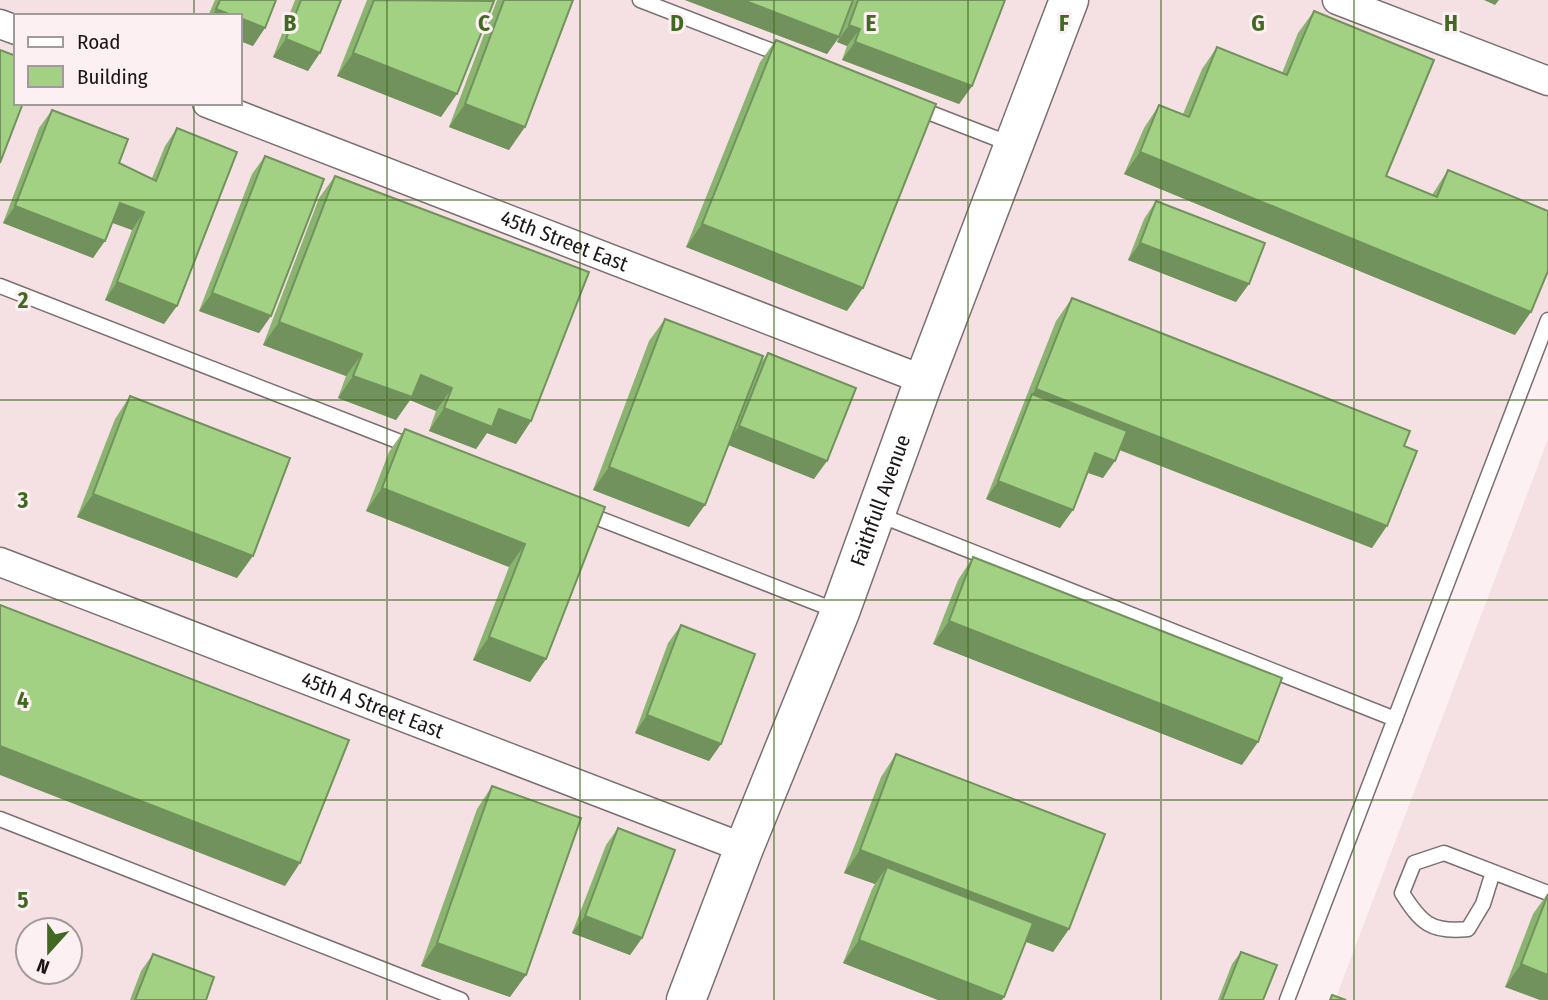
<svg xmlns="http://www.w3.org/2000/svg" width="1548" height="1000" font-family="'Fira Sans Condensed',sans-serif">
<rect width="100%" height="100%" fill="#fcf0f2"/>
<g fill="#f5e1e4" fill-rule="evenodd">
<path d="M0,0H1548V320L1287,1000H0ZM16,16H240V103H16ZM28,930H70V972H28Z"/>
<path d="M1548,439V1000H1335Z"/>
</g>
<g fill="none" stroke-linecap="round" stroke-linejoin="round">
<defs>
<g id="lane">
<path d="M640,0L785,56"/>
<path d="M915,107L1013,145"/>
<path d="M0,286L413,447"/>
<path d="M585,513L837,611"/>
<path d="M877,514L1395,719"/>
<path d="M0,819L461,1000"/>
<path d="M1493,872L1483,904L1468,929C1431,933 1421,923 1402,893L1414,863L1444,853L1548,893"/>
<path d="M1287,1000L1548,320"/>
</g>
<g id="street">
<path d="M1337,0L1548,81"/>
<path d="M0,24L16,30"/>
<path id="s1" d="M207,103L924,380"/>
<path id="s2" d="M0,562L744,848"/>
</g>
<g id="secondary">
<path id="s3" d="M686,1000L744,848L840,612L924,380L1069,0"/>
</g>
</defs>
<use href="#lane" stroke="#7a6f71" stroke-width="17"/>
<use href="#street" stroke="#7a6f71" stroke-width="31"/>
<use href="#secondary" stroke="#7a6f71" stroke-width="41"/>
<use href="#lane" stroke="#fff" stroke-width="14"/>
<use href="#street" stroke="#fff" stroke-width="28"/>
<use href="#secondary" stroke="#fff" stroke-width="38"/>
</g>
<g fill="#8bb471">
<path d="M215,0H276L253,46L240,41V16H208Z"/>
<path d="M295,0H341L308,71L273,57Z"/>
<path d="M367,0H492L441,117L337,76Z"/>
<path d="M497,0H573L509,150L449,127Z"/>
<path d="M685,0H1005L972,86L959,104L842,60L847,46L837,42L839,37L827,54Z"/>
<path d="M1314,11L1386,176L1432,195L1448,170L1515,335L1124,174L1144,128L1159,105L1183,114L1202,69L1217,47L1282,73L1298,33Z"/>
<path d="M776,40L847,311L686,247L760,62Z"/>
<path d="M52,110L119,163L152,178L165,146L177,128L164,324L105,300L132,230L112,222L93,258L3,223L39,128Z"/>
<path d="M265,156L271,316L259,333L199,311L252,174Z"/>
<path d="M335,176L531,421L516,444L487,433L476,449L429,431L436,411L410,400L396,420L338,398L346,376L263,345L319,198Z"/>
<path d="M1156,201L1236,302L1128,260L1144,219Z"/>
<path d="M1072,298L1404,446L1372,548L1119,450L1103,478L1088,473L1060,528L986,499L1056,321Z"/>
<path d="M665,319L759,365L768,353L814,479L728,445L689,527L593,490L649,341Z"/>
<path d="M130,396L237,578L77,517L115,419Z"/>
<path d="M405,429L605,507L546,659L530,682L473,660L509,567L366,511L389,452Z"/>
<path d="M973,557L1242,765L933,644L958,580Z"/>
<path d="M681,625L721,744L709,761L635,733L668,643Z"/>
<path d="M896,754L1069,929L1053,952L1026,942L1002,1000H938L843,963L872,889L875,884L844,873L881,777Z"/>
<path d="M492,786L510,997L421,966L477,809Z"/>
<path d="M618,828L642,938L630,955L572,933L606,845Z"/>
<path d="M1548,893V1000H1540L1505,987L1533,914Z"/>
<path d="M1241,952L1263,1000H1218L1232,964Z"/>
<path d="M153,954L206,1000H130L141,971Z"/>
</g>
<g fill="#71925c">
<path d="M685,0H743L839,37L827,54Z"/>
<path d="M1484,0H1499L1495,5Z"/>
<path d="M216,9L234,16H212Z"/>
<path d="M240,18L265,28L253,46L240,41Z"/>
<path d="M849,25L860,29L847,46L837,42Z"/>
<path d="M286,39L320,53L308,71L273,57Z"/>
<path d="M855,42L972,86L959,104L842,60Z"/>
<path d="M353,53L457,94L441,117L337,76Z"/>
<path d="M465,104L525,127L509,150L449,127Z"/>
<path d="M1140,152L1531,312L1515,335L1124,174Z"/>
<path d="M120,203L144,212L132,230L107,221Z"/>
<path d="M15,206L105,241L93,258L3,223Z"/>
<path d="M702,224L863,288L847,311L686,247Z"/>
<path d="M1140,243L1249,284L1236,302L1128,260Z"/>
<path d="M117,282L177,306L164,324L105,300Z"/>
<path d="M212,293L271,316L259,333L199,311Z"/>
<path d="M279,322L362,354L346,376L263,345Z"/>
<path d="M421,375L452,388L436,411L410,400L396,420L338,398L353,376Z"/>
<path d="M1036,389L1387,526L1372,548L1025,413L1032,394Z"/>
<path d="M444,408L499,409L531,421L516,444L487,433L476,449L429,431Z"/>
<path d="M739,426L827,461L814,479L726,444Z"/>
<path d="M1095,453L1115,461L1103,478L1083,471Z"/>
<path d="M609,467L705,505L689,527L593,490Z"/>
<path d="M998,481L1073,510L1060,528L986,499Z"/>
<path d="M382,488L525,544L509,567L366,511Z"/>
<path d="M93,494L253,556L237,578L77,517Z"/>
<path d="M949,621L1258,742L1242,765L933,644Z"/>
<path d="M489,637L546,659L530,682L473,660Z"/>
<path d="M647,715L721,744L709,761L635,733Z"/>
<path d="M0,746L300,863L285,886L0,775Z"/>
<path d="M860,850L1069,929L1053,952L880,886L887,867L875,884L844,873Z"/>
<path d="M585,916L642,938L630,955L572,933Z"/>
<path d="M859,940L1004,997L1002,1000H938L843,963Z"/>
<path d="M437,943L526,975L510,997L421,966Z"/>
<path d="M1521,964L1548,975V1000H1540L1505,987Z"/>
</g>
<g fill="#a2d183" stroke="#71925c" stroke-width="2">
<path d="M220,0H276L265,28L240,18V16H234L216,9Z"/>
<path d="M301,0H341L320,53L286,39Z"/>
<path d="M374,0L494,1L457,94L353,53Z"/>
<path d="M504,0H573L525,127L465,104Z"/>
<path d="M743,0H853L839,37Z"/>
<path d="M858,0H1005L972,86L855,42L860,29L849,25Z"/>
<path d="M1314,11L1434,60L1386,176L1437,197L1448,170L1548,211V271L1531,312L1140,152L1159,105L1189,117L1217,47L1287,75Z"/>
<path d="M776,40L936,104L863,288L702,224Z"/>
<path d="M0,50L16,56V103H23L0,163Z"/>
<path d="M52,110L128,139L119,163L156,181L177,128L237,152L177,306L117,282L144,212L120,203L105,241L15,206Z"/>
<path d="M265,156L324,179L271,316L212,293Z"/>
<path d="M335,176L589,272L531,421L499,409L492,427L444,408L452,388L421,375L412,397L353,376L362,354L279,322Z"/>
<path d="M1156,201L1265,243L1249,284L1140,243Z"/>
<path d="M1072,298L1410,431L1404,446L1417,451L1387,526L1036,389Z"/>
<path d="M665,319L763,356L705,505L609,467Z"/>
<path d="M768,353L856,388L827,461L739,426Z"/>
<path d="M1032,394L1127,431L1115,461L1095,453L1073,510L998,481Z"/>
<path d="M130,396L290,458L253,556L93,494Z"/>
<path d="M405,429L605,507L546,659L489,637L525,544L382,488Z"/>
<path d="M973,557L1282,678L1258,742L949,621Z"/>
<path d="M0,605L349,740L300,863L0,746Z"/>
<path d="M681,625L755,654L721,744L647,715Z"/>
<path d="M896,754L1105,834L1069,929L860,850Z"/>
<path d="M492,786L581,818L526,975L437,943Z"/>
<path d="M618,828L675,850L642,938L585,916Z"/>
<path d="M887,867L1033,923L1004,997L859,940Z"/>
<path d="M1548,894V975L1521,964Z"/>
<path d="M1241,952L1277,965L1263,1000H1222Z"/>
<path d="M153,954L214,977L206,1000H135Z"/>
<path d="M1332,995L1346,1000H1330Z"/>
</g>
<path fill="none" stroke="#426923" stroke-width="2" stroke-opacity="0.55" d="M194,0V16M387,0V1000M580,0V1000M774,0V1000M968,0V1000M1161,0V1000M1354,0V1000M194,103V1000M0,200H1548M0,400H1548M0,600H1548M0,800H1548"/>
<g text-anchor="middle" stroke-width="6" stroke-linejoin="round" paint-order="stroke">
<g font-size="21" fill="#1b1717" stroke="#fcf0f2">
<text dy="7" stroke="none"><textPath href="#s1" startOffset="383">45th Street East</textPath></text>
<text dy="7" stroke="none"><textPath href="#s3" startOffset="536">Faithfull Avenue</textPath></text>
<text dy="7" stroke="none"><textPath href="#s2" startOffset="399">45th A Street East</textPath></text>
</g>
</g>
<g font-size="23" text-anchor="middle" font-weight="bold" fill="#426923" stroke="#fcf0f2" stroke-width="6" stroke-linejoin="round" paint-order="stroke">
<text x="290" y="31">B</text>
<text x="484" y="31">C</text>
<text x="677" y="31">D</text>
<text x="871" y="31">E</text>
<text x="1064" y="31">F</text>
<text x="1258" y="31">G</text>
<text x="1451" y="31">H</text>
<text x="23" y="308">2</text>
<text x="23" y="508">3</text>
<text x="23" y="708">4</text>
<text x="23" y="908">5</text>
</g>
<rect x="14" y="14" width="228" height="91" fill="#fcf0f2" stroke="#a2999a" stroke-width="2"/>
<rect x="28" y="37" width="35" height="10" fill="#ffffff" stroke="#a2999a" stroke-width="2"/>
<text x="77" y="49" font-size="21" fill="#1b1717">Road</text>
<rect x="28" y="66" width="35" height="21" fill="#a2d183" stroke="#a2999a" stroke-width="2"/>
<text x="77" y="84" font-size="21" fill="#1b1717">Building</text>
<g transform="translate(49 951) rotate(201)"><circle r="33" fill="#fcf0f2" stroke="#a2999a" stroke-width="2"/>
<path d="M0-5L12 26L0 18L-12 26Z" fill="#426923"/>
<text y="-10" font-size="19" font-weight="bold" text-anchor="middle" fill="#1b1717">N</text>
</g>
</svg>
